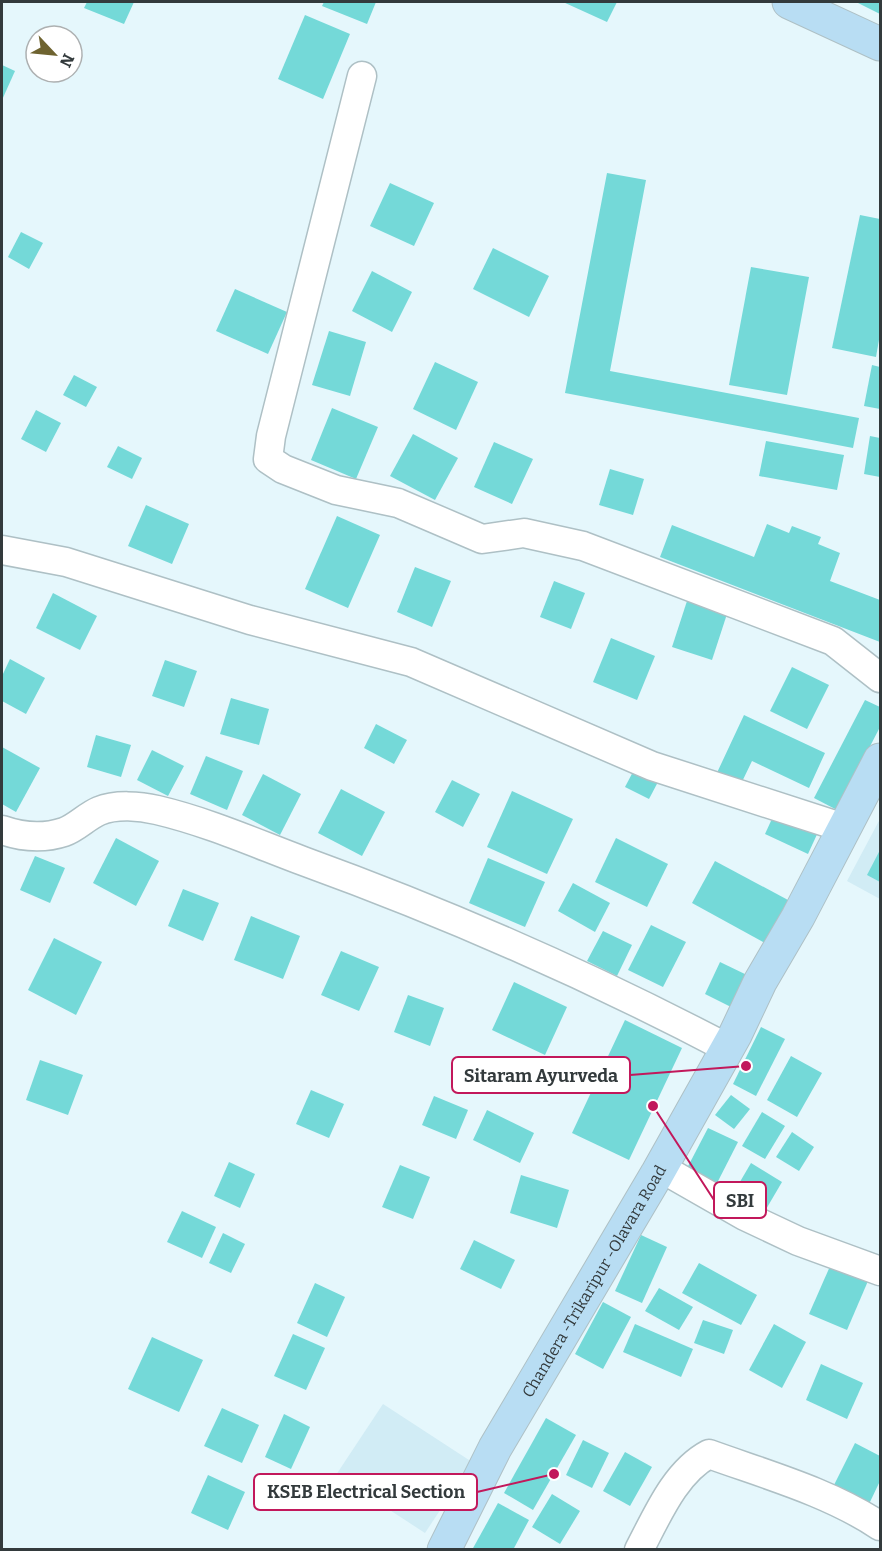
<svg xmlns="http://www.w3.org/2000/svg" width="882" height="1551" font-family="Bitter,serif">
<rect width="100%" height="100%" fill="#e5f7fc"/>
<g fill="#d1ecf5">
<path d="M880,819V899L847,881Z"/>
<path d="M383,1404L472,1462L425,1533L336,1475Z"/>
</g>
<g fill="#74d9d8">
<path d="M87,2H134L124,24L84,8Z"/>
<path d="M324,2H376L367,24L322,6Z"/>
<path d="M563,2H617L607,22Z"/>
<path d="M856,2H880V14Z"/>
<path d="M305,15L350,34L323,99L278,79Z"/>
<path d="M47,31L59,36H45Z"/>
<path d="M2,65L15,71L2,100Z"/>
<path d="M607,173L646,180L610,371L859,418L853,448L565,393Z"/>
<path d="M390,183L434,203L414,246L370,226Z"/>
<path d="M860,215L880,219V334L876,357L832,348Z"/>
<path d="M21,232L43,243L29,269L8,257Z"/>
<path d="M493,248L549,276L529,317L473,289Z"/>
<path d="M751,267L809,277L787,395L729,385Z"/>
<path d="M372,271L412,292L392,332L352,311Z"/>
<path d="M235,289L287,312L268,354L216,331Z"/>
<path d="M329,331L366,342L350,396L312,385Z"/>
<path d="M435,362L478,382L456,430L413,409Z"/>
<path d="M872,365L880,367V409L864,406Z"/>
<path d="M74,375L97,387L86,407L63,395Z"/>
<path d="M332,408L378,427L356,479L311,460Z"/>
<path d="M36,410L61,423L46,452L21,439Z"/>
<path d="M413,434L458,458L435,500L390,476Z"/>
<path d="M870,436L880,438V477L864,474Z"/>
<path d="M766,441L844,455L837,490L759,476Z"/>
<path d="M494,442L533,459L512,504L474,487Z"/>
<path d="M118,446L142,458L132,479L107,467Z"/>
<path d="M610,469L644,479L633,515L599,505Z"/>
<path d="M146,505L189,524L172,564L128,546Z"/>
<path d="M337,516L380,535L348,608L305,589Z"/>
<path d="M767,524L789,533L792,526L821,537L818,544L840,553L830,581L880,600V642L660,557L672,525L754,557Z"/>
<path d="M415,567L451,581L432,627L397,612Z"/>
<path d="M554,581L585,593L571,629L540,617Z"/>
<path d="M53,593L97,616L80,650L36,628Z"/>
<path d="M687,601L727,614L712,660L672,647Z"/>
<path d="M611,638L655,656L637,700L593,682Z"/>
<path d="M10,659L45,678L26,714L2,701V676Z"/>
<path d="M165,660L197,671L184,707L152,696Z"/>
<path d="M792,667L829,685L807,729L770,711Z"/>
<path d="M231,698L269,709L259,745L220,734Z"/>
<path d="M865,700L880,707V727L837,810L814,798Z"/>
<path d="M744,715L825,753L809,788L752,761L739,788L715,777Z"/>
<path d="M376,724L407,740L394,764L364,748Z"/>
<path d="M96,735L131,745L121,777L87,767Z"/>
<path d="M2,747L40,768L16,812L2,804Z"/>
<path d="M152,750L184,766L168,796L137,780Z"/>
<path d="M206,756L243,771L227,810L190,794Z"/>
<path d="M635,768L659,780L649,799L625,787Z"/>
<path d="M263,774L301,794L280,835L242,815Z"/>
<path d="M452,780L480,794L463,827L435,812Z"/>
<path d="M341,789L385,812L362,856L318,833Z"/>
<path d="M512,791L573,819L547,874L487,847Z"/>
<path d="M776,810L819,830L808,854L765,834Z"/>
<path d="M116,838L159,861L136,906L93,883Z"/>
<path d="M616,838L668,864L647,907L595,882Z"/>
<path d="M880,850V882L867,875Z"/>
<path d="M35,856L65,868L50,903L20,890Z"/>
<path d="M488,858L545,882L525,927L469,903Z"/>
<path d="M715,861L788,900L765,943L692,903Z"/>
<path d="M573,883L610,903L595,932L558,911Z"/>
<path d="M183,889L219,903L203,941L168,926Z"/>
<path d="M251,916L300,936L283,979L234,960Z"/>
<path d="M651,925L686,942L663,987L628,970Z"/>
<path d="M603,931L632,945L617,976L587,961Z"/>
<path d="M54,938L102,962L76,1015L28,990Z"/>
<path d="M341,951L379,967L359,1011L321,995Z"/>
<path d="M720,962L749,976L733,1008L705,994Z"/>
<path d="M514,982L567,1007L545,1055L492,1030Z"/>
<path d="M408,995L444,1008L430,1046L394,1032Z"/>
<path d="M625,1020L682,1048L629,1160L572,1133Z"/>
<path d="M761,1027L785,1039L756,1096L733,1084Z"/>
<path d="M791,1056L822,1073L797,1117L767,1100Z"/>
<path d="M40,1060L83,1075L68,1115L26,1100Z"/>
<path d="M311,1090L344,1104L329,1138L296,1124Z"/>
<path d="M731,1095L750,1109L734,1129L715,1115Z"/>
<path d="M434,1096L468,1110L456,1139L422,1125Z"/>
<path d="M487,1110L534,1133L520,1163L473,1140Z"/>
<path d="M762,1112L785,1126L765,1159L742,1146Z"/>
<path d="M708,1128L738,1142L714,1189L684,1174Z"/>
<path d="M792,1132L814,1147L799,1171L776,1157Z"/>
<path d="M229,1162L255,1174L240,1208L214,1196Z"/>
<path d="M751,1163L782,1182L765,1211L734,1192Z"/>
<path d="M400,1165L430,1177L413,1219L382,1207Z"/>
<path d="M521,1175L569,1190L557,1228L510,1213Z"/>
<path d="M182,1211L216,1227L202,1258L167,1242Z"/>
<path d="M223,1233L245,1244L231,1273L209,1263Z"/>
<path d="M641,1235L667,1247L642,1303L615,1291Z"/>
<path d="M474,1240L515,1260L501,1289L460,1269Z"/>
<path d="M699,1263L757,1295L741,1325L682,1293Z"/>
<path d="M831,1264L868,1281L847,1330L809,1314Z"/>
<path d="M315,1283L345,1297L327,1337L297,1323Z"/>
<path d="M659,1288L693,1307L679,1330L645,1311Z"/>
<path d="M603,1302L631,1317L603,1369L575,1354Z"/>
<path d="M703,1320L733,1330L724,1354L694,1343Z"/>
<path d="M635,1324L693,1349L681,1377L623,1352Z"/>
<path d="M774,1324L806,1342L782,1388L749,1370Z"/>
<path d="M293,1334L325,1348L306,1390L274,1376Z"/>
<path d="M152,1337L203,1360L179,1412L128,1389Z"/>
<path d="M821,1364L863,1383L847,1419L806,1400Z"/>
<path d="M222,1408L259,1425L242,1463L204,1446Z"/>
<path d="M284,1414L310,1427L291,1469L265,1457Z"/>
<path d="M546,1418L576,1435L533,1510L504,1493Z"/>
<path d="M583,1440L609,1453L592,1488L566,1475Z"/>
<path d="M855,1443L880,1456V1481L869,1504L833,1487Z"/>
<path d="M625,1452L652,1467L630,1506L603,1491Z"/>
<path d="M208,1475L245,1492L228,1530L191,1513Z"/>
<path d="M552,1494L580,1511L560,1544L532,1527Z"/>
<path d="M498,1503L529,1520L513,1550H472Z"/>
</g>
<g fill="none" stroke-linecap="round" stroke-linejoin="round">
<defs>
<g id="street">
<path d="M362,76L271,436L268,459L283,469L336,490L398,503L482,539L524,533L583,546L833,641L880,678"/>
<path d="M2,550L66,562L250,620L411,662L652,766L844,828"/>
<path d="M2,830C22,837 43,839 64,832C76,828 87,816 99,811C116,804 140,806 157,810C208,822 255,843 303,861C449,914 590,976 727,1048"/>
<path d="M661,1168L745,1216L798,1241L880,1271"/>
<path d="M639,1550C657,1516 675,1472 709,1454C767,1475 829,1492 880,1526"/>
</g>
<g id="secondary">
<path d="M789,2L880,44"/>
<path id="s1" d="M444,1550L495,1448L657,1174L735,1035L760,982L798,917L880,760"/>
</g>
</defs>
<use href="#street" stroke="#aec0c5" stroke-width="31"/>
<use href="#secondary" stroke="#aec0c5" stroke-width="35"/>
<use href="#street" stroke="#fff" stroke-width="28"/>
<use href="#secondary" stroke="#b8ddf3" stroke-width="33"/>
</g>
<g text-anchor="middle" stroke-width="4.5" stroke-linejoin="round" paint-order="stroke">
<g font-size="16" fill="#333a3c" stroke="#fff">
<text dy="6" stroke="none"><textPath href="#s1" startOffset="308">Chandera -Trikaripur -Olavara Road</textPath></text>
</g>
</g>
<path fill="none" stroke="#c2185b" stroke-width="2" d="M746 1066L630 1075M653 1106L714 1200M554 1474L477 1492"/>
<g fill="#c2185b" stroke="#fff" stroke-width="2">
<circle cx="746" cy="1066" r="6"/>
<circle cx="653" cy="1106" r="6"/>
<circle cx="554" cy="1474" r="6"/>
</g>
<g fill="#fff" stroke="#c2185b" stroke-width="2">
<rect x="452" y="1057" width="178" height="36" rx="6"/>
<rect x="714" y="1182" width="52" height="36" rx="6"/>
<rect x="254" y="1474" width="223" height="36" rx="6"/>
</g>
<g font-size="18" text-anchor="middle" font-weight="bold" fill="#333a3c">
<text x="541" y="1082">Sitaram Ayurveda</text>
<text x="740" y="1207">SBI</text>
<text x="366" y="1498">KSEB Electrical Section</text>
</g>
<rect width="882" height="1551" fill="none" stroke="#333a3c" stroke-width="6"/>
<g transform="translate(54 54) rotate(116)"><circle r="28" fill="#ffffff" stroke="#adb0b1" stroke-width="1.5"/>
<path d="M0-4.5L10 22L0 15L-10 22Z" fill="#6e6330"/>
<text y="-9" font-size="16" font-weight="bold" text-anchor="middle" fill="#333a3c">N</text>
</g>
</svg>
